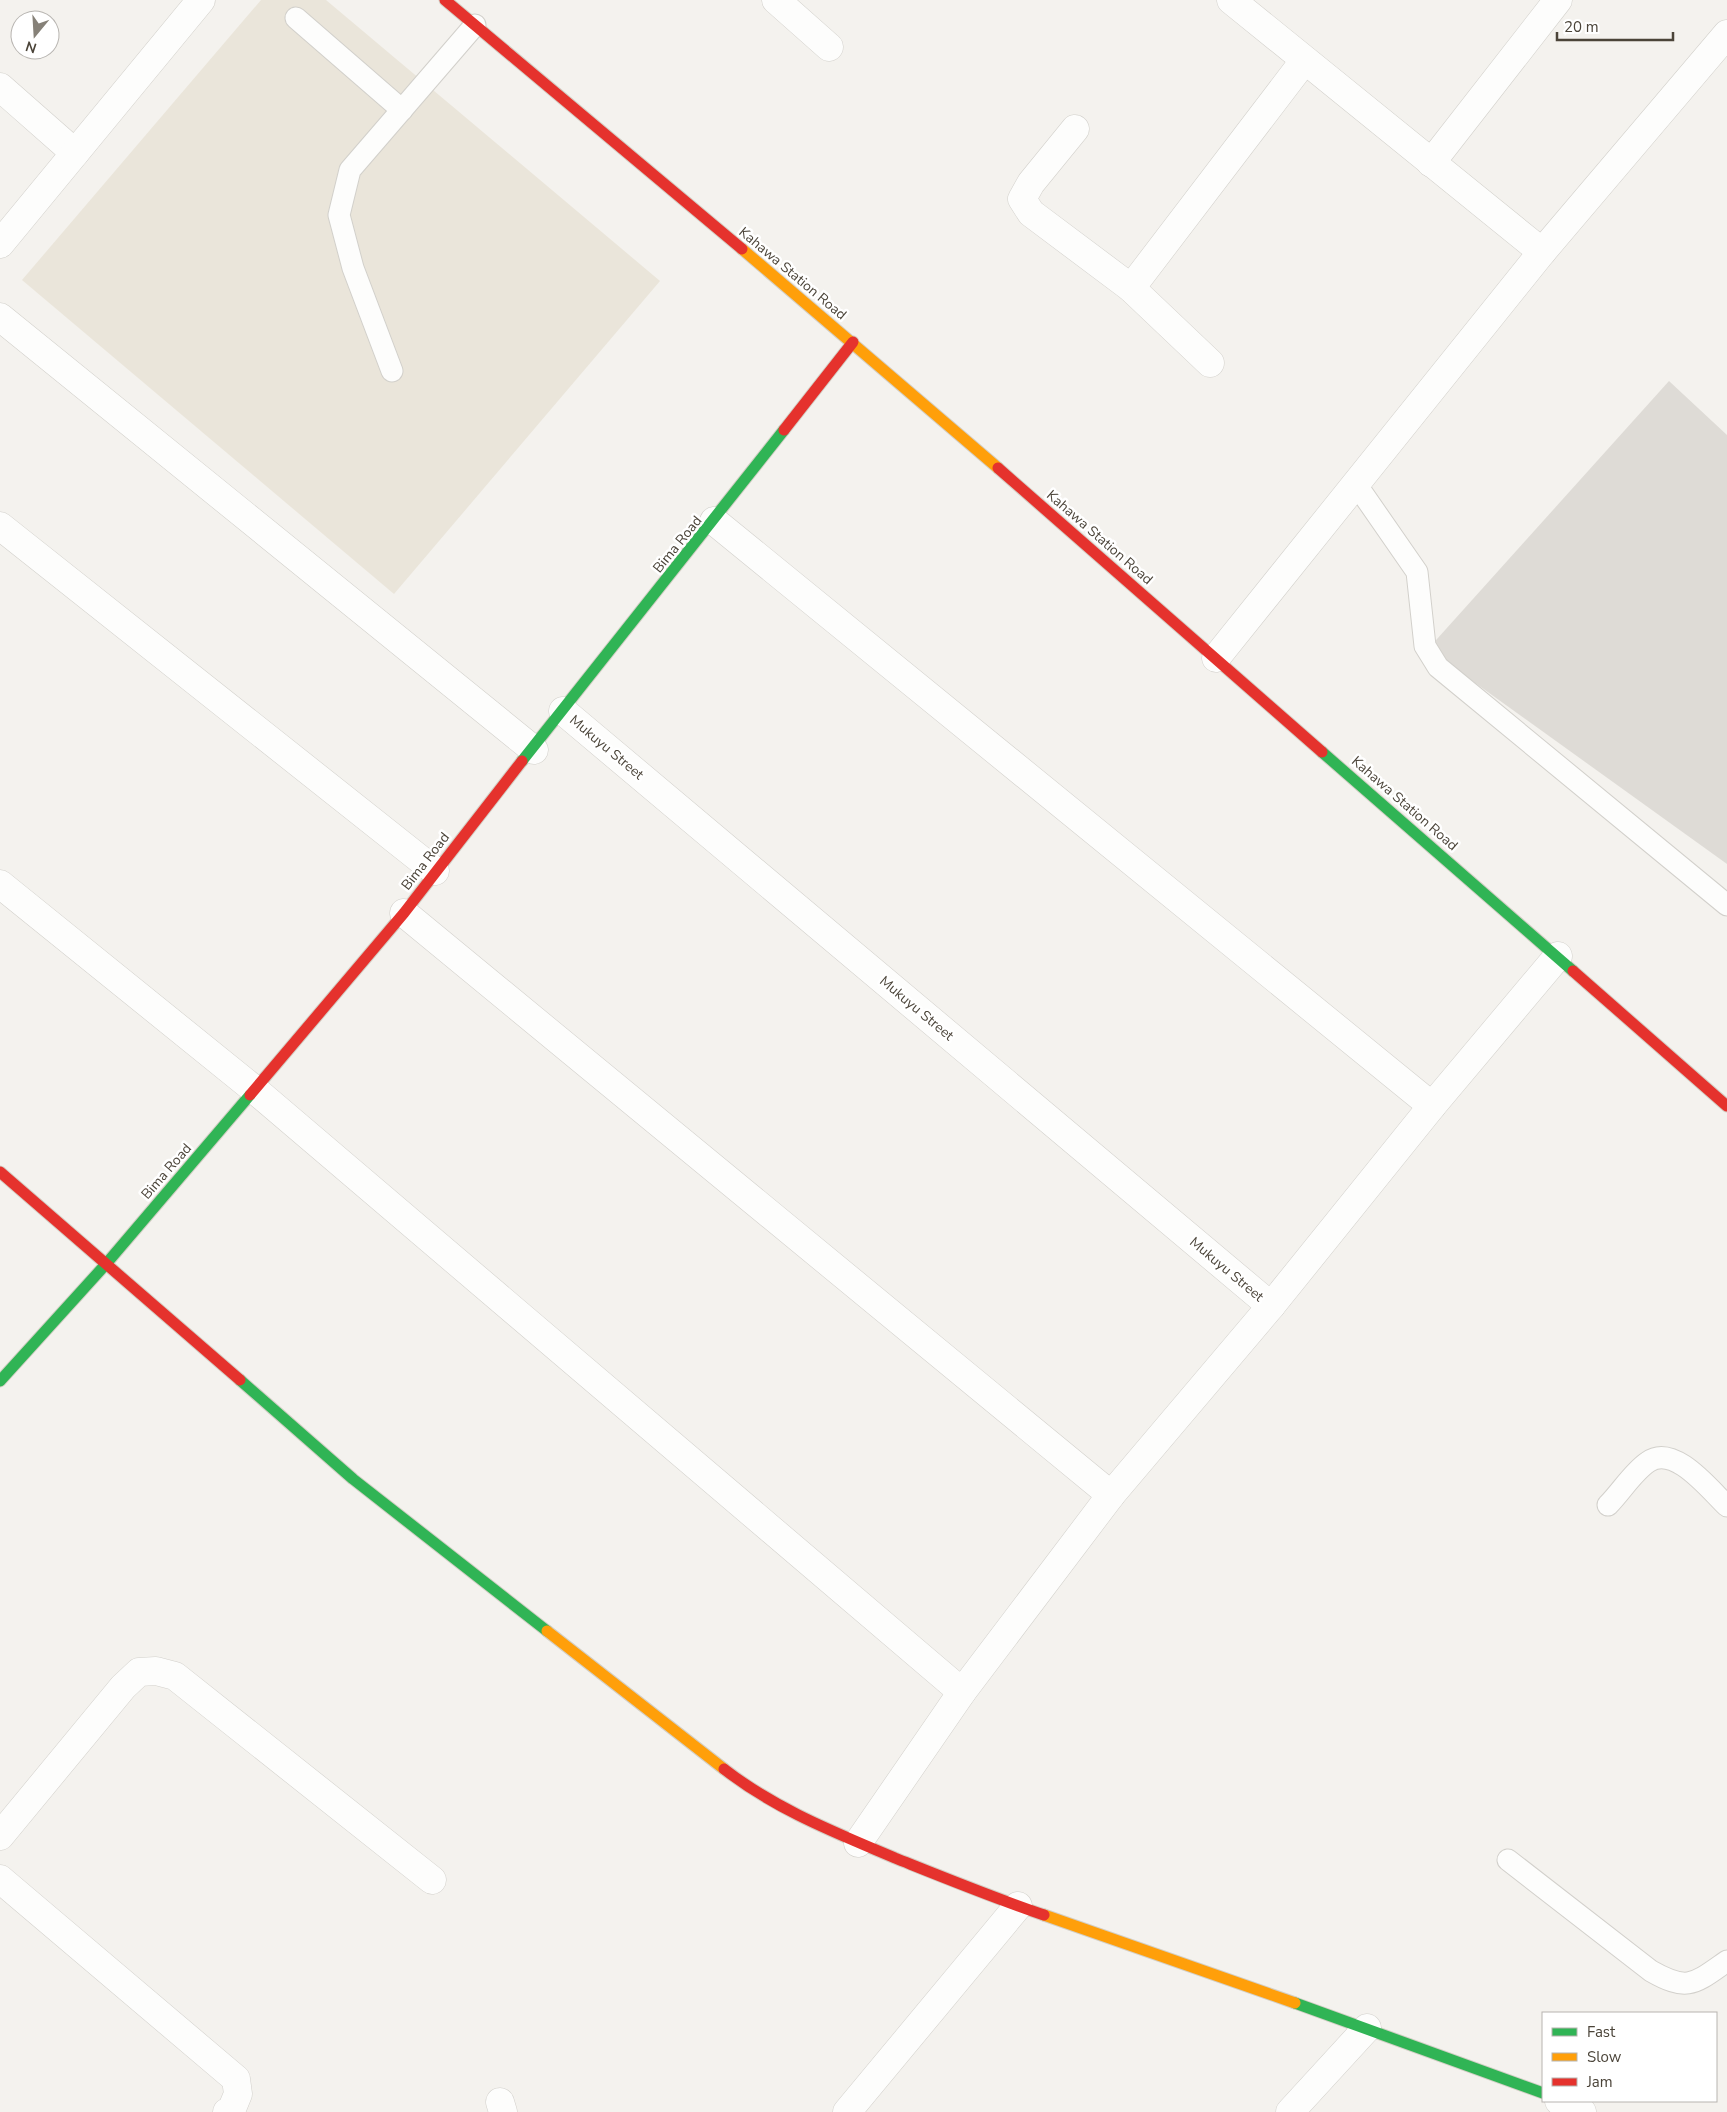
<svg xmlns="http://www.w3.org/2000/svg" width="1727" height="2112" font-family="'Nunito Sans',sans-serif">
<rect width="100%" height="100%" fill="#f4f2ee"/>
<path fill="#eae5da" d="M261,0H326L660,281L394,594L22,280Z"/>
<path fill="#dedbd6" d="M1669,381L1727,435V864L1428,649Z"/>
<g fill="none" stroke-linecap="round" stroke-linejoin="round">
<defs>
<g id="lane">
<path d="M296,18L402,110"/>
<path d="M392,371L353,268L339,215L350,170L475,25"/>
<path d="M1356,484L1417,572L1425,646L1438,667L1727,905"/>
<path d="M1608,1505C1621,1492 1633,1472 1648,1462C1674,1443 1710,1490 1727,1506"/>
<path d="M1508,1860L1651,1971C1688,1992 1694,1984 1727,1961"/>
</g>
<g id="street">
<path d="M776,0L829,47"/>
<path d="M1231,0L1542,252"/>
<path d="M0,87L75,153"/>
<path d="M1075,129L1031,183L1022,199L1031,213L1131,288L1210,363"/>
<path d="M1431,163L1558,0"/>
<path d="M0,244L201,0"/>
<path d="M1131,288L1304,61"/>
<path d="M0,317L534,750"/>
<path d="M714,521L1432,1106"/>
<path d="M0,526L435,871"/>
<path d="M1216,658L1542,252L1727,34"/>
<path d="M563,711L1271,1306"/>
<path d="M0,884L255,1090L962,1692L858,1843"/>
<path d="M404,913L1111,1495"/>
<path d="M962,1692L1111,1495L1271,1306L1432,1106L1558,956"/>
<path d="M0,1836L123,1687L139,1672L156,1671L175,1676L432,1880"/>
<path d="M0,1879L236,2079L238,2094L231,2111L227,2112"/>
<path d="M1559,2101L1582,2112"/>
<path d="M500,2102L503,2112"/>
<path d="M847,2112L1018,1906"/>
<path d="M1290,2112L1367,2028"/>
</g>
<g id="fast">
<path d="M1322,752L1573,971"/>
<path d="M522,761L784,430"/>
<path d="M240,1380L353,1479L547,1631"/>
<path d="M0,1381L106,1264L250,1095"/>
<path d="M1295,2003L1543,2093"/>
</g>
<g id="slow">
<path d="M742,249L998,468"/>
<path d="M547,1631L724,1769"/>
<path d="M1044,1915L1295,2003"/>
</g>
<g id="jam">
<path d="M445,0L742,249"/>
<path d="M784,430L853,342"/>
<path d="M998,468L1322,752"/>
<path d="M1573,971L1727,1106"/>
<path d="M250,1095L404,913L522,761"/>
<path d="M0,1172L240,1380"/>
<path d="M724,1769C777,1810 834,1832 895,1858C945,1878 994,1898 1044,1915"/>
</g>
</defs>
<use href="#lane" stroke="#d2d0cb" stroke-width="23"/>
<use href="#street" stroke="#d2d0cb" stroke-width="29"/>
<use href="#fast" stroke="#d3cfc5" stroke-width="13"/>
<use href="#slow" stroke="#d3cfc5" stroke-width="13"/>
<use href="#jam" stroke="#d3cfc5" stroke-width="13"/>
<use href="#lane" stroke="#fdfdfc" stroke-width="21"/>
<use href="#street" stroke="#fdfdfc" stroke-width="28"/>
<use href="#fast" stroke="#30b455" stroke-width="11"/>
<use href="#slow" stroke="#ff9f0a" stroke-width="11"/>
<use href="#jam" stroke="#e5322d" stroke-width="11"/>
</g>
<g text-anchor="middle" stroke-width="5" stroke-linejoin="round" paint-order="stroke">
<g font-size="14" fill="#4b4439" stroke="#fff">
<text transform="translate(793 273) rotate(40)" y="5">Kahawa Station Road</text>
<text transform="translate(1100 537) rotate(41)" y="5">Kahawa Station Road</text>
<text transform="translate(677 544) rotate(-51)" y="5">Bima Road</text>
<text transform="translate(607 747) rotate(40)" y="5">Mukuyu Street</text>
<text transform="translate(1405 803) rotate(41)" y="5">Kahawa Station Road</text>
<text transform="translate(425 861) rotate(-52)" y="5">Bima Road</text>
<text transform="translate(917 1008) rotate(40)" y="5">Mukuyu Street</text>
<text transform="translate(166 1171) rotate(-49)" y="5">Bima Road</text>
<text transform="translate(1227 1269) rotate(40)" y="5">Mukuyu Street</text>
</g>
</g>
<rect x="1542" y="2012" width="175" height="90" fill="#ffffff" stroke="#b7b4b0"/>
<rect x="1552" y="2028" width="25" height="8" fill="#30b455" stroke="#b7b4b0"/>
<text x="1587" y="2037" font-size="15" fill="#4b4439">Fast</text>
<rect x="1552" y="2053" width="25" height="8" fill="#ff9f0a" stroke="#b7b4b0"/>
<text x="1587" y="2062" font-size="15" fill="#4b4439">Slow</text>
<rect x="1552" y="2078" width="25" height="8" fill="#e5322d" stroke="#b7b4b0"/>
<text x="1587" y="2087" font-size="15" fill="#4b4439">Jam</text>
<g transform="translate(35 35) rotate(198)"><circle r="24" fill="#ffffff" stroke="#b7b4b0"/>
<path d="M0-4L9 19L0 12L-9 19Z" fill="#868178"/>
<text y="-8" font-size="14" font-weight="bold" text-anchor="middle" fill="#4b4439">N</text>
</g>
<path d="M1557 32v8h116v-8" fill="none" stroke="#4b4439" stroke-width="2.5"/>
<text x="1564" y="32" font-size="15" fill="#4b4439" stroke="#ffffff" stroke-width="4" paint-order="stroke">20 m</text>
</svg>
